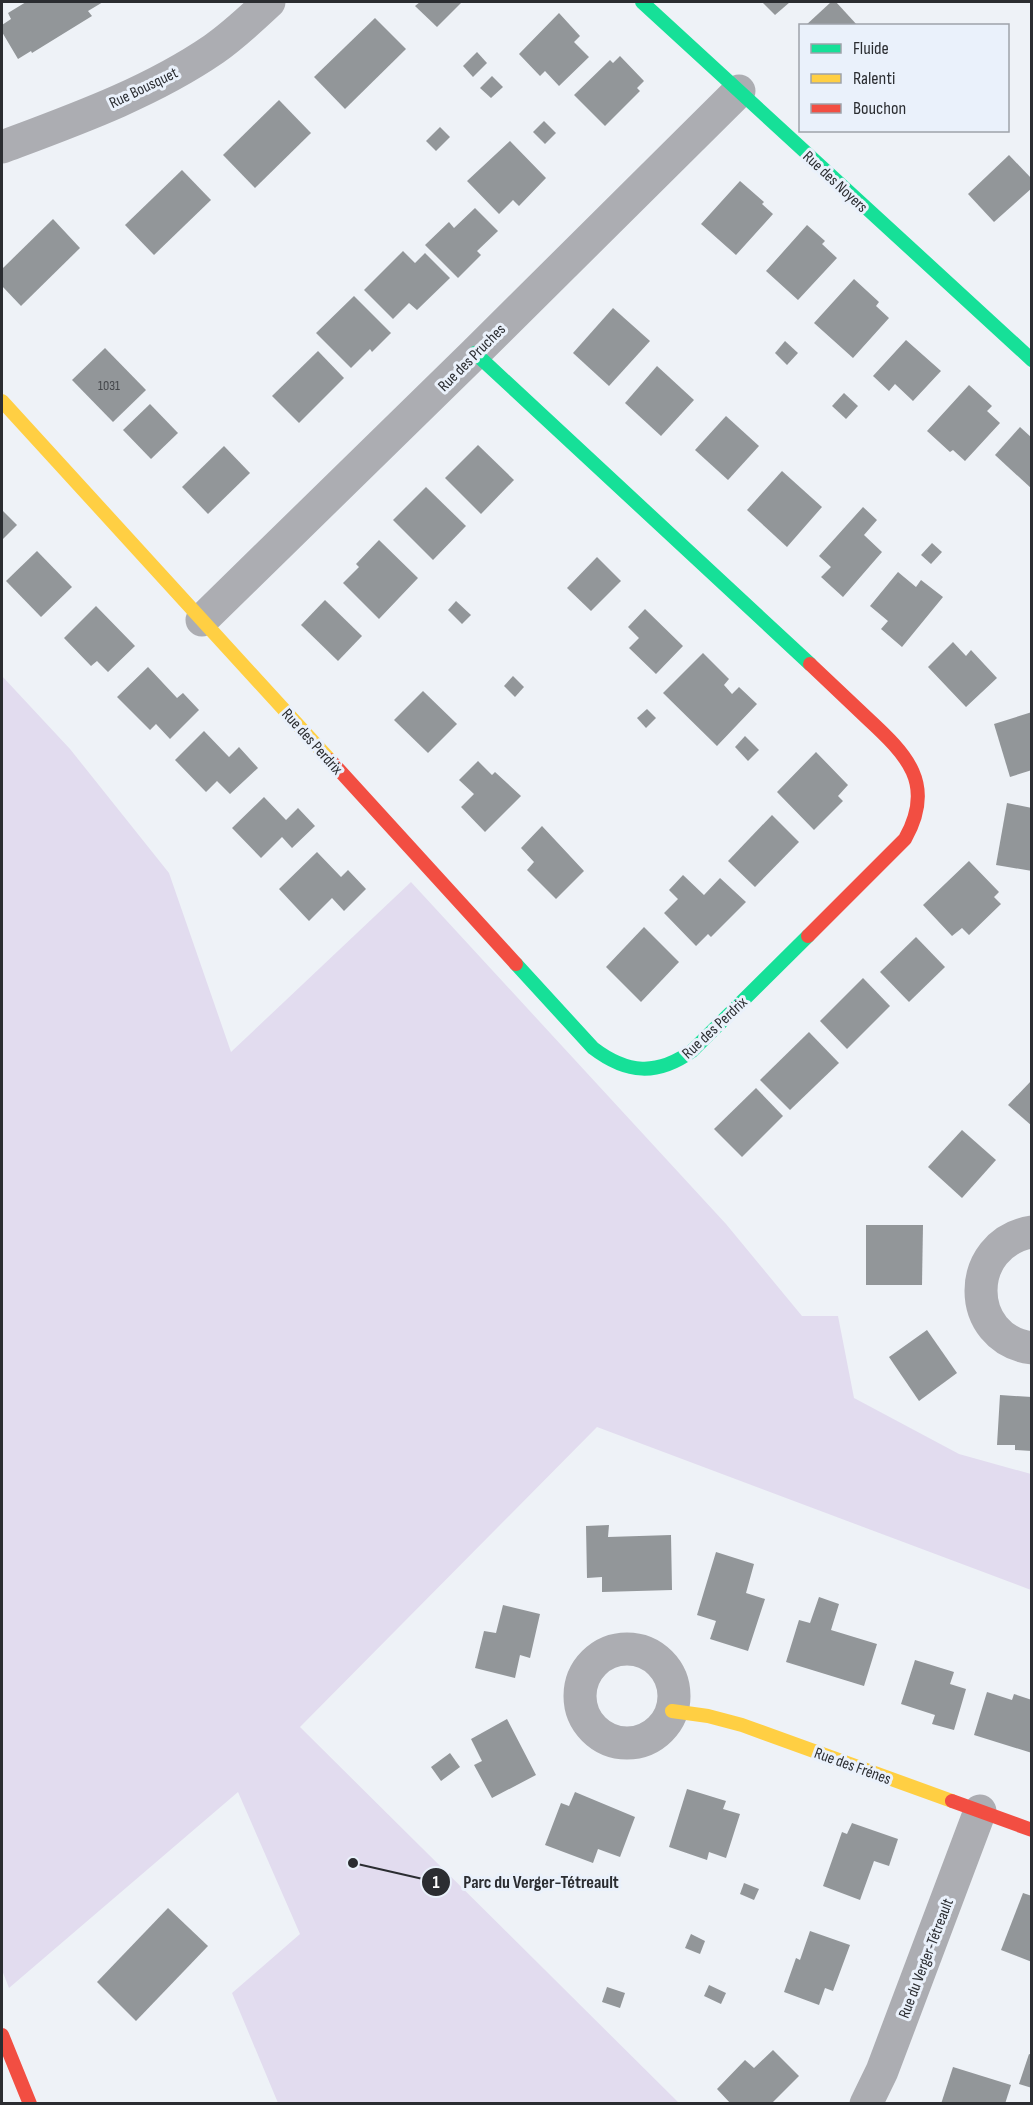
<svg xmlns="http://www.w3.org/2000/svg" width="1033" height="2105" font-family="'Sofia Sans Condensed',sans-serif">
<rect width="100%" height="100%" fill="#eef2f7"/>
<path fill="#e2dcef" d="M2,676L70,749L169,873L231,1052L411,882L726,1224L802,1316H838L854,1398L959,1454L1031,1474V1590L597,1427L300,1727L679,2103H278L232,1993L300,1934L238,1792L9,1988L2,1970Z"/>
<g fill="#929699">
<path d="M26,2H103L88,11L92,16L32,53L31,51L18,59L2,32V25L11,19L8,13Z"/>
<path d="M420,2H462L437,27L415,6Z"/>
<path d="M762,2H790L775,15Z"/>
<path d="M831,2H836L858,26H805Z"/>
<path d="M559,13L580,36L574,42L589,57L559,86L545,71L540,76L519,54Z"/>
<path d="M375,18L406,49L345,109L314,77Z"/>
<path d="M477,52L487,63L473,77L463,66Z"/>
<path d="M620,56L644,81L637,88L640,91L605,126L574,95L610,60L613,63Z"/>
<path d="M492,76L503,87L491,98L480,88Z"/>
<path d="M279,100L311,133L255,188L223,155Z"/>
<path d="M544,121L556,133L545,144L533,132Z"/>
<path d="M440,127L450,137L436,151L426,141Z"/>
<path d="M510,141L546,178L519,206L513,200L499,214L467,181Z"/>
<path d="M1009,155L1032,179V188L994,222L968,194Z"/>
<path d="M182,170L211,200L154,255L125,225Z"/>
<path d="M740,181L764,202L762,204L773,214L736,255L701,224Z"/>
<path d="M475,208L498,231L477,251L481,255L458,278L425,245L449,222L454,228Z"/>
<path d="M53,219L80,248L21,306L2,286V269Z"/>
<path d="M807,225L825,241L822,244L837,258L798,300L766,271Z"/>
<path d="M403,251L415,263L425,253L450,278L417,310L409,303L393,319L364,290Z"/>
<path d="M854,279L879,302L876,306L889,318L853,358L814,323Z"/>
<path d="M354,296L391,333L372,352L370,349L351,368L316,333Z"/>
<path d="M613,308L650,341L609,386L573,353Z"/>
<path d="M906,340L941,371L913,401L895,384L889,391L873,376Z"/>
<path d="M785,341L798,353L787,365L775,353Z"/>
<path d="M105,348L146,390L113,422L72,380Z"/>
<path d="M318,351L344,378L299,423L272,396Z"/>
<path d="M657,366L694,400L661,436L625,403Z"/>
<path d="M969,385L992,406L987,411L1000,423L965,461L953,450L950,452L927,431Z"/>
<path d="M844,393L858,406L846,419L832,406Z"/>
<path d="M150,404L178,433L151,459L123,430Z"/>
<path d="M726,416L759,446L728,480L695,450Z"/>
<path d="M1020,427L1032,438V489L995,455Z"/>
<path d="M478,445L514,480L481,514L445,478Z"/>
<path d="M224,446L250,473L208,514L182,487Z"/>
<path d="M782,471L822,507L787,547L747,510Z"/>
<path d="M426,487L466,526L433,560L393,520Z"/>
<path d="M863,507L877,520L864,535L882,552L843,597L821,577L831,567L819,556Z"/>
<path d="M2,510L17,525L2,540Z"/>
<path d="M379,540L418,578L379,619L343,583L359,567L356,564Z"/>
<path d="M932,543L942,552L931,564L921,555Z"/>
<path d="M37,551L72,587L41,617L6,581Z"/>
<path d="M597,557L621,581L591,611L567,588Z"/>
<path d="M898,572L916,587L921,580L943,597L902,647L881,629L888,621L870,606Z"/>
<path d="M325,600L362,636L338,661L301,625Z"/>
<path d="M456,601L471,615L462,624L448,610Z"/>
<path d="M96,606L135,646L108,672L97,661L91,666L64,638Z"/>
<path d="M645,609L683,646L656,674L629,648L639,638L628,627Z"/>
<path d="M953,642L966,656L971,650L997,678L966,707L928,667Z"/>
<path d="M703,653L729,679L724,685L732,694L739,687L757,704L717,746L663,693Z"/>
<path d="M148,667L177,698L183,693L199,710L170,739L156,724L150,730L117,697Z"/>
<path d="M513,676L524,687L515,697L504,686Z"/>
<path d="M423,691L457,724L428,753L394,720Z"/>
<path d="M647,709L656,718L646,728L637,718Z"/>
<path d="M1032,712V770L1010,777L994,724Z"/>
<path d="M204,731L229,757L239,747L258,768L230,794L217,781L206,792L175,760Z"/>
<path d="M745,736L759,750L748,761L735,747Z"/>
<path d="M816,752L848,785L838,796L843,801L814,830L777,792Z"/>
<path d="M478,761L492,775L495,772L521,796L485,832L461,807L474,794L459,780Z"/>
<path d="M264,797L286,820L298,808L315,826L292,848L282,837L261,858L232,828Z"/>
<path d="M1007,803L1032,808V871L996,865Z"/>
<path d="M772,815L799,842L755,887L728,861Z"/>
<path d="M542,826L584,871L556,899L527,870L534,862L521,848Z"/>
<path d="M317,852L341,877L348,870L366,889L344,911L332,898L309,921L279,889Z"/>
<path d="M969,861L999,892L994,897L1001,904L969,935L962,928L952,936L923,905Z"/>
<path d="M683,875L704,895L720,878L746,902L711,937L708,934L696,946L664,913L678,899L669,890Z"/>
<path d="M644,927L679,962L641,1002L606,967Z"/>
<path d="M916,937L945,967L909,1002L880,972Z"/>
<path d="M863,978L890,1006L847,1049L820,1021Z"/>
<path d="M809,1032L839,1063L790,1110L760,1080Z"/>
<path d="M1032,1080V1126L1008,1105Z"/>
<path d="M756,1088L783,1116L742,1157L714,1129Z"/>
<path d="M962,1130L996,1160L962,1198L928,1167Z"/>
<path d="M866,1225H923L922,1285H866Z"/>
<path d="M927,1330L957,1373L919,1401L889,1357Z"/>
<path d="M1000,1395L1032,1397V1451L1015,1450V1445H997Z"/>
<path d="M609,1525L608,1537L671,1535L672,1590L602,1592V1577L587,1578L586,1526Z"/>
<path d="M716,1552L754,1564L746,1593L765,1599L748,1651L710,1639L716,1621L697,1615Z"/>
<path d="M819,1597L839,1604L831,1630L877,1644L864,1686L786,1662L799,1620L810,1623Z"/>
<path d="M503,1605L540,1614L530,1658L520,1655L515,1678L475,1668L484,1631L496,1633Z"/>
<path d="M915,1660L954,1672L950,1684L966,1689L954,1730L932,1724L935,1715L901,1704Z"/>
<path d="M987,1692L1012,1700L1014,1694L1032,1700V1753L974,1735Z"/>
<path d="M507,1719L536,1775L492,1798L474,1765L482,1761L471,1739Z"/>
<path d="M450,1753L460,1767L441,1781L431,1767Z"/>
<path d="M687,1789L726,1801L723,1809L740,1814L726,1858L709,1852L707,1860L669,1847Z"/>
<path d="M575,1792L635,1817L620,1857L598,1849L593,1863L545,1845L561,1803L569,1806Z"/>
<path d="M852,1823L898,1839L889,1866L874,1861L860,1900L823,1886L842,1832L847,1834Z"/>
<path d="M744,1883L759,1889L754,1900L740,1894Z"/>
<path d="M1023,1893L1032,1896V1962L1001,1950Z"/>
<path d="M168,1908L208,1946L136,2021L97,1982Z"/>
<path d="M810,1931L850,1945L833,1991L825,1988L819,2005L784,1992L796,1958L800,1960Z"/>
<path d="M691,1934L705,1941L700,1954L685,1948Z"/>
<path d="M709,1985L726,1993L721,2004L704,1996Z"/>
<path d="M607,1987L625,1993L620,2008L602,2002Z"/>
<path d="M773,2050L799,2076L771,2104H731L717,2089L745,2060L754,2068Z"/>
<path d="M1029,2054L1032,2055V2088L1019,2084Z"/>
<path d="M953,2067L1011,2085L1005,2104H941Z"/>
</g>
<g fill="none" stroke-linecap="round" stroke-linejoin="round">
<g stroke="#acadb2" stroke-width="33">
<path d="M2,147C74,120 150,93 214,49C234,35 252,18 269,2"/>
<path d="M202,620L475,353L739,91"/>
<path d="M1032,1232C964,1243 964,1339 1032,1348"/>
<circle cx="627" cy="1696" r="47"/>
<path d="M866,2104L882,2071L980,1811"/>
</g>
<g stroke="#16e098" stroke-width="14">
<path d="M642,2L1032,360"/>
<path d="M475,353L810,664"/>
<path d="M516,964L593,1048C627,1074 657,1076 692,1051L808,936"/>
</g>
<g stroke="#ffcf43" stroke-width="14">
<path d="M2,401L330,760"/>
<path d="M672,1711L708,1716L742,1725L952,1801"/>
</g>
<g stroke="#f24e42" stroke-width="14">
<path d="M330,760L516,964"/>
<path d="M808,936L905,839C936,784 907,755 867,718C848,700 829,682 810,664"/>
<path d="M952,1801L1032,1830"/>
<path d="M2,2035L30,2104"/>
</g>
</g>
<g text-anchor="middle" stroke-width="6" stroke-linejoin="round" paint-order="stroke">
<g font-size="14" fill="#45474b">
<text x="109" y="390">1031</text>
</g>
<g font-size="16" fill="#2b2d31" stroke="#eaf1fb">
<text transform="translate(143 87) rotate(-26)" y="6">Rue Bousquet</text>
<text transform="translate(836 181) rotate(43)" y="6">Rue des Noyers</text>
<text transform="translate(471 357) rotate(-45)" y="6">Rue des Pruches</text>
<text transform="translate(313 741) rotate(48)" y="6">Rue des Perdrix</text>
<text transform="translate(714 1027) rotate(-43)" y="6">Rue des Perdrix</text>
<text transform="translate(853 1765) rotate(20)" y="6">Rue des Frénes</text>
<text transform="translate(925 1958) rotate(-69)" y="6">Rue du Verger-Tétreault</text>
</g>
</g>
<path fill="none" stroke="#2b2d31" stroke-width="2" d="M353 1863L436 1882"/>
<g fill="#2b2d31" stroke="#eaf1fb" stroke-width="2">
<circle cx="353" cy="1863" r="6"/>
<circle cx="436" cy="1882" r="15"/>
</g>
<g font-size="18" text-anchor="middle" font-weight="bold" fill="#fff">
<text x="436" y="1888">1</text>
</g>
<g font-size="18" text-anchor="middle" font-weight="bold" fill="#2b2d31" stroke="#eaf1fb" stroke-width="6" stroke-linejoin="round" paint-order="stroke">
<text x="541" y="1888">Parc du Verger-Tétreault</text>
</g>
<rect width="1033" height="2105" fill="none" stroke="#2b2d31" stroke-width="6"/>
<rect x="799" y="24" width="210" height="108" fill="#eaf1fb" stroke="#9ea3aa" stroke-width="1.5"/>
<rect x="811" y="44" width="30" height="9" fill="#16e098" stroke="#9ea3aa" stroke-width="1.5"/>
<text x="853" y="54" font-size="18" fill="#2b2d31">Fluide</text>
<rect x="811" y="74" width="30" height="9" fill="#ffcf43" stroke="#9ea3aa" stroke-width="1.5"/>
<text x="853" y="84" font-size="18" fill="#2b2d31">Ralenti</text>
<rect x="811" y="104" width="30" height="9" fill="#f24e42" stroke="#9ea3aa" stroke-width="1.5"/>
<text x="853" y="114" font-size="18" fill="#2b2d31">Bouchon</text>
</svg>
